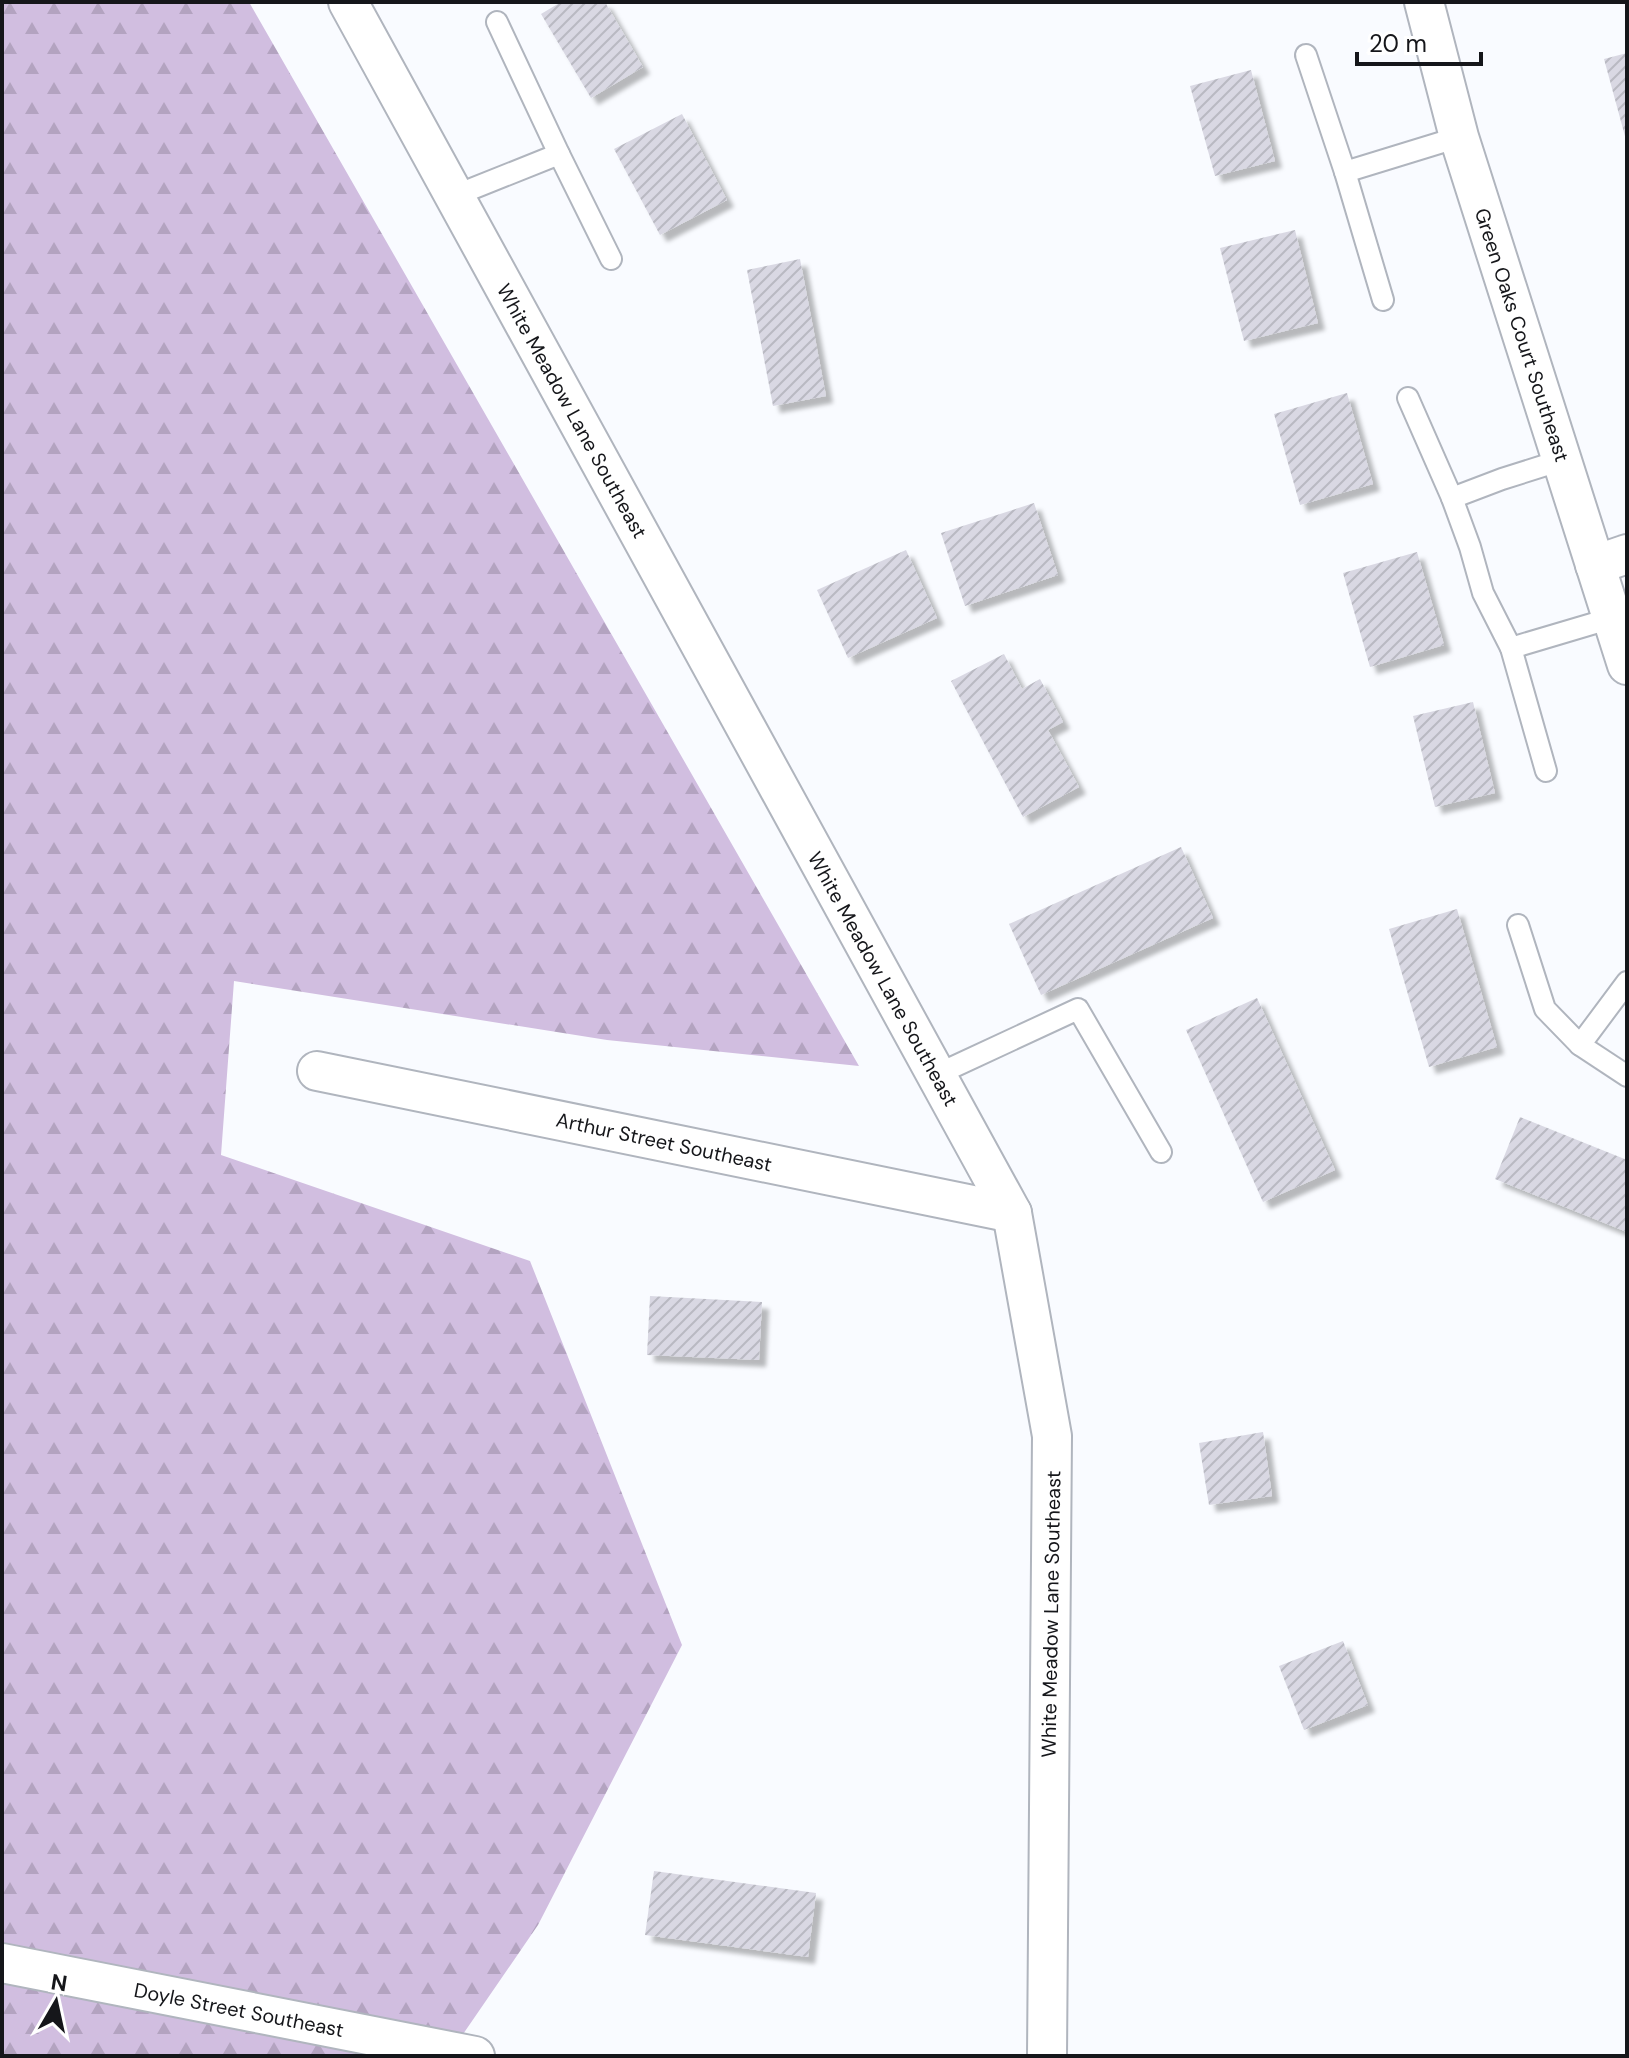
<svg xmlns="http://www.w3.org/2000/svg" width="1629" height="2058" font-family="'DM Sans',sans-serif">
<defs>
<pattern id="forest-firs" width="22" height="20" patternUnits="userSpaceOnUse" patternTransform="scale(2)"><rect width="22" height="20" fill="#d1bee0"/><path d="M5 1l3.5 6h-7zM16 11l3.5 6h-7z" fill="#b3a3c0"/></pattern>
<pattern id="building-hatch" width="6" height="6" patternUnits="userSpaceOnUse" patternTransform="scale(2)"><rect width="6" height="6" fill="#d9d8e3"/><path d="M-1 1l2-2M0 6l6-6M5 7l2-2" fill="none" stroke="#b9b9c2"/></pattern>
<filter id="shadow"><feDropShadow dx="7" dy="7" stdDeviation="2" flood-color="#0004"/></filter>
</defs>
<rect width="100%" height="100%" fill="#f9fbff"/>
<path fill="url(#forest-firs)" d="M2,2H249L859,1066L607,1040L234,981L221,1155L530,1261L682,1645L538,1925L448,2056H2Z"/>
<g fill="url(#building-hatch)" filter="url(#shadow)">
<path d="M561,2H605L643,67L591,98L541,14Z"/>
<path d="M1627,53V140H1626L1604,59Z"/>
<path d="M1251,70L1275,161L1215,176L1190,86Z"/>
<path d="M682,114L727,200L660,235L614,149Z"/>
<path d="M1295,230L1318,323L1244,341L1220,248Z"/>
<path d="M800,259L826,396L773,406L747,270Z"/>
<path d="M1347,393L1373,484L1300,505L1274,414Z"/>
<path d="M1034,503L1058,575L965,606L941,533Z"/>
<path d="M906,550L937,618L848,658L817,590Z"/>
<path d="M1417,552L1444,645L1370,667L1343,573Z"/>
<path d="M1004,654L1022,689L1040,679L1063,722L1048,730L1079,787L1023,817L951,681Z"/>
<path d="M1473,702L1495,793L1435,807L1413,716Z"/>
<path d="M1181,847L1213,918L1041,995L1009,924Z"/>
<path d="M1457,909L1497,1047L1429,1067L1389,929Z"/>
<path d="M1257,998L1335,1170L1263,1202L1186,1030Z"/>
<path d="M1520,1117L1627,1160V1232L1495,1179Z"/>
<path d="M650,1296L762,1302L759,1360L647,1355Z"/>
<path d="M1263,1432L1272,1496L1209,1505L1199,1443Z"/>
<path d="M1343,1641L1368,1705L1304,1730L1279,1666Z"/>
<path d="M654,1871L816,1893L808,1957L645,1935Z"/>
</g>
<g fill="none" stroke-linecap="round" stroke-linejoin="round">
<defs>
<g id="service">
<path d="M497,22L559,154L611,259"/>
<path d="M1306,55L1345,172L1459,137"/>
<path d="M1345,172L1383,300"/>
<path d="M454,196L559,154"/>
<path d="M1408,398L1452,498"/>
<path d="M1562,460L1502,479L1452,498L1470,547L1483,593L1511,648L1612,618"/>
<path d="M1511,648L1546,771"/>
<path d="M1518,925L1545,1009L1580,1045L1627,982"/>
<path d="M1580,1045L1627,1076"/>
<path d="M936,1075L1078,1009L1161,1152"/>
</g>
<g id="minor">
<path d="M348,2L1012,1213L1052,1436L1047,2056"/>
<path d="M1424,2L1459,137L1627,665"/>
<path d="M1595,565L1627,554"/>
<path d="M317,1071L1012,1213"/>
<path d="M2,1963L475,2056"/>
</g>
</defs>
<use href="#service" stroke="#b0b5be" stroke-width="24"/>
<use href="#minor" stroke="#b0b5be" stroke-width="42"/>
<use href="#service" stroke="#fff" stroke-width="20"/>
<use href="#minor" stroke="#fff" stroke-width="38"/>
</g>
<g text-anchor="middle" stroke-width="6" stroke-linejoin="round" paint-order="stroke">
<g font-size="20" fill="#15161a" stroke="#fff">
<text transform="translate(1522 335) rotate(72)" y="7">Green Oaks Court Southeast</text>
<text transform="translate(572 411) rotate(61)" y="7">White Meadow Lane Southeast</text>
<text transform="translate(883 979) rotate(61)" y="7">White Meadow Lane Southeast</text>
<text transform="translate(664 1142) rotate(12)" y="7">Arthur Street Southeast</text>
<text transform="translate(1051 1614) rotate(-89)" y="7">White Meadow Lane Southeast</text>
<text transform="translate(239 2010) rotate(11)" y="7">Doyle Street Southeast</text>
</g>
</g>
<rect width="1629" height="2058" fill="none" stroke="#15161a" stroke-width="8"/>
<g transform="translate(56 2002) rotate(9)" stroke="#ffffff" stroke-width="6" paint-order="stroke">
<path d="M0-6L14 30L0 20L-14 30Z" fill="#15161a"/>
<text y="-12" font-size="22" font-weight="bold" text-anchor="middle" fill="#15161a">N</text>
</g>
<path d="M1357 52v12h124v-12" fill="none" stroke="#15161a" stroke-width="4"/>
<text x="1369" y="52" font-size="24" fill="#15161a" stroke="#ffffff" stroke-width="6" paint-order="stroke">20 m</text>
</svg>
